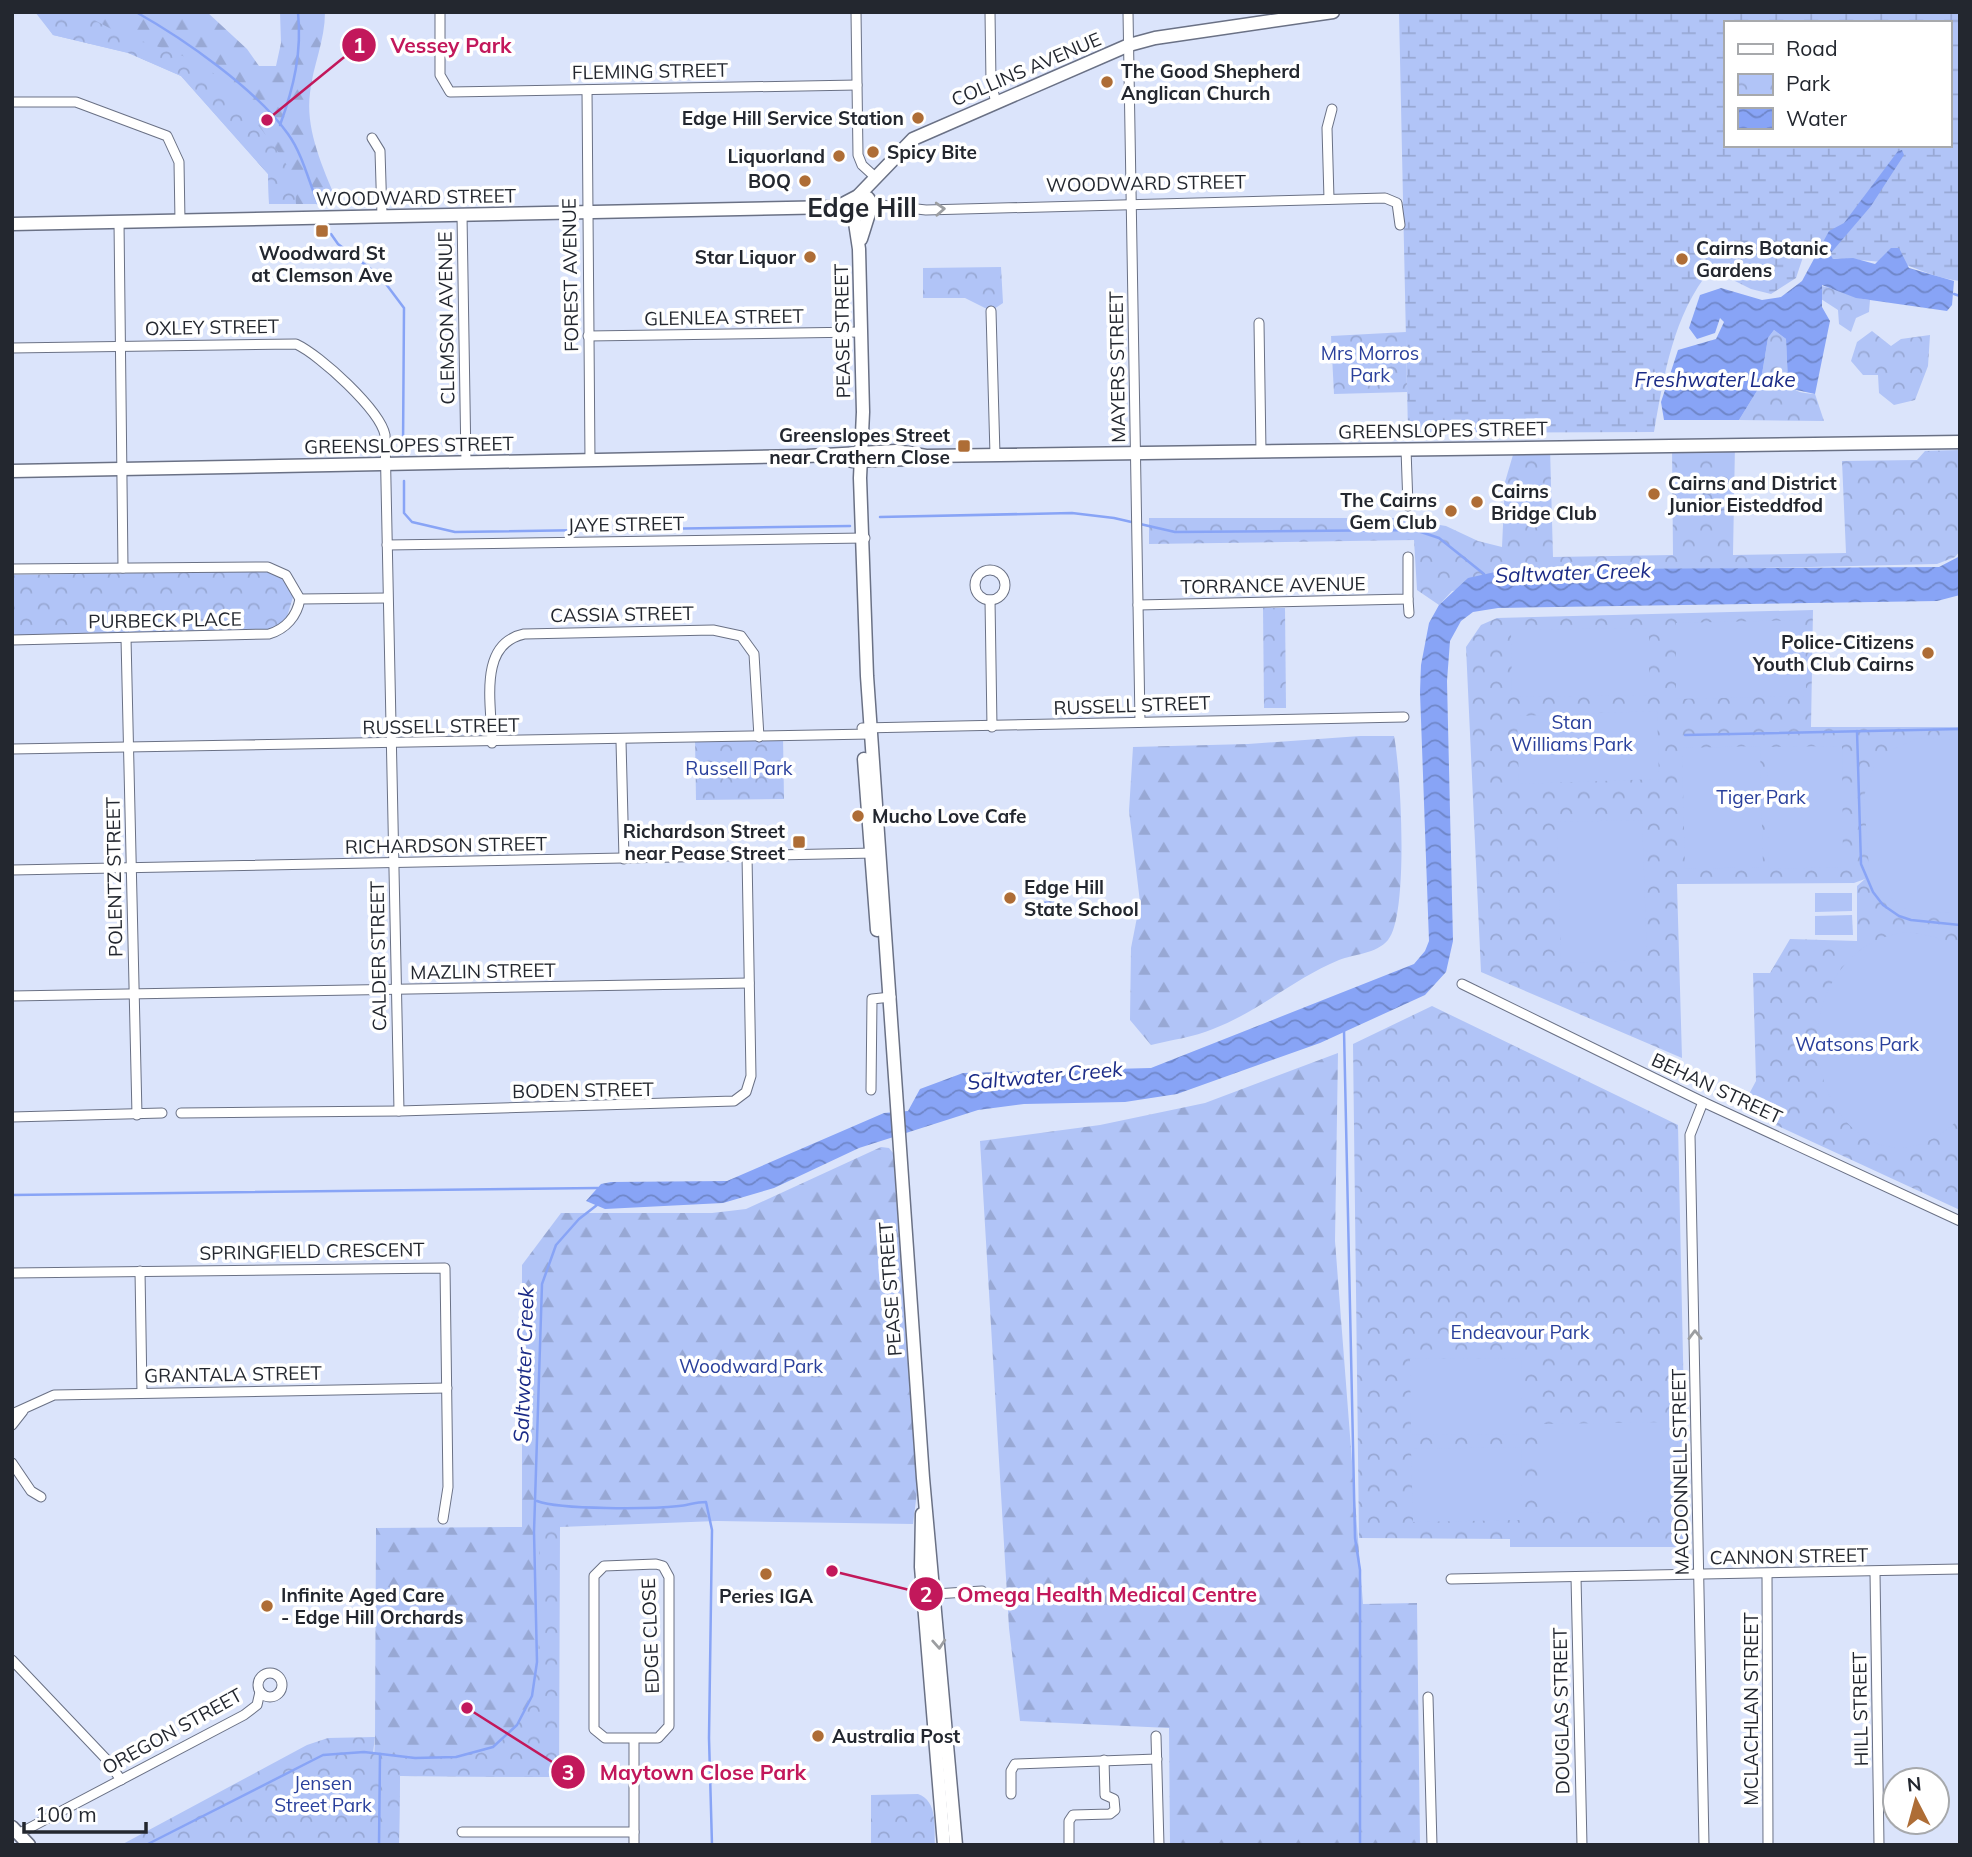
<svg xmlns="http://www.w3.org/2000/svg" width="1972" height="1857" font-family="Mulish,sans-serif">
<defs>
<pattern id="forest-firs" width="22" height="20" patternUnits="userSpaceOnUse" patternTransform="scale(1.75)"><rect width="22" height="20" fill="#b1c4f7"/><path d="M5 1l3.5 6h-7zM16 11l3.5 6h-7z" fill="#98a8d4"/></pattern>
<pattern id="wetland-marsh" width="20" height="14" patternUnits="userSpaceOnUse" patternTransform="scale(1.75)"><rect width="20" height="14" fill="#b1c4f7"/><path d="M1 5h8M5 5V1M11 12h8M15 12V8" fill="none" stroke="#98a8d4"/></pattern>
<pattern id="park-crowns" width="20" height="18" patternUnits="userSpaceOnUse" patternTransform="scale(1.75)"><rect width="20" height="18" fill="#b1c4f7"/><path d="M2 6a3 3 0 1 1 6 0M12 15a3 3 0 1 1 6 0" fill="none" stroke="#98a8d4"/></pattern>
<pattern id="water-waves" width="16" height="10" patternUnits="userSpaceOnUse" patternTransform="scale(1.75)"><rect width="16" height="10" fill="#88a4f6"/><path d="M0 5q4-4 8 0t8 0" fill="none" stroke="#6f86c8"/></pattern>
</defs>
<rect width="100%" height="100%" fill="#dbe4fb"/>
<g fill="url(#forest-firs)">
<path d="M37,12H207L247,49L259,66H276L281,43L280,12H325C325,41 313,65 310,93C305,131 324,170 338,204H269L268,174L181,76L129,53L53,35Z"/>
<path d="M1360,736H1394C1401,771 1409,915 1388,940C1376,954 1354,954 1339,960C1295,978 1258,1012 1213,1029C1194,1037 1171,1040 1151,1045L1130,1020L1131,948L1140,902L1129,811L1133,747L1248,744Z"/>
<path d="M1338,1053L1335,1241L1363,1604L1417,1603L1420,1845H1170L1169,1728L1020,1721L1009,1628L980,1141L1100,1125L1205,1103Z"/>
<path d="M881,1147L889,1148L893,1153L917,1492L913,1524L717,1521L560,1527L559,1777L400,1776L399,1845H371L375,1737L376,1528L522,1527V1265L561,1213H712L746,1209Z"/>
</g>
<path fill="url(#wetland-marsh)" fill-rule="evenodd" d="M1399,12H1960V281C1941,279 1923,271 1906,265C1899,263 1840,258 1833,259L1829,254L1803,257L1796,278L1771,294L1751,289L1711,269C1673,315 1664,375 1654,432L1408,433ZM1725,23H1949V145H1725Z"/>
<g fill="url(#park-crowns)">
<path d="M35,12H84C112,37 171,46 207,68C223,78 287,159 294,178C297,185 295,196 296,204H269L268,174L181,76L128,53L53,35Z"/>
<path d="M1001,267L1003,303L991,311L965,298H923V268Z"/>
<path d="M1821,286C1836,288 1852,298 1870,300L1869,312L1856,318L1851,332L1839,324L1838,310L1821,299Z"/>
<path d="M1774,330L1786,339L1788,383C1794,393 1804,393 1815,394L1824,421L1739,420L1760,386L1768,338Z"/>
<path d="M1872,331L1891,346L1901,339L1930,335L1928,366L1915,400L1894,405L1879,393L1878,375H1863L1851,361L1857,342Z"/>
<path d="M1406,332L1407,392L1334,394L1331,336Z"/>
<path d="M1735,445L1733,555L1846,553L1842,461L1917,460L1925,451L1960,450V551L1955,557L1937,564L1674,570L1589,569L1452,591L1439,605L1417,590L1414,540L1149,544V518H1397L1446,526L1478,541L1502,547L1505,482L1515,448H1550L1553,557L1673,555L1672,446Z"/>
<path d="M265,571L282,578L293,597L286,620L269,630L12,636V575Z"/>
<path d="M1263,608H1285L1286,708H1264Z"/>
<path d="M1813,610L1811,727H1960V1210L1741,1109L1756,1081L1753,973H1770L1790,939L1857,941V886L1865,879L1854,883L1677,884L1682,1058L1481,972L1466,647L1481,625L1497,618Z"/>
<path d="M783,737L784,799L696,800L695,738Z"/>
<path d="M1432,1006L1678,1125L1687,1544L1681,1547H1510V1539L1359,1538L1353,1044Z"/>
<path d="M558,1527L559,1777L400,1776L399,1845H121L307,1745L328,1738L375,1737L373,1753C408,1756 440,1762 475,1754C557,1734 538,1596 539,1533Z"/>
<path d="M918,1794C938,1801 934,1827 935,1845H871V1795Z"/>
</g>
<g fill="#b1c4f7">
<path d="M1805,620L1806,696L1676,699V623Z"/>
<path d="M1649,628V695L1512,697L1511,630Z"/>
<path d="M1657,711L1659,779L1519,784L1517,716Z"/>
<path d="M1918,738L1953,740L1960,746V908L1954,912L1913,914L1888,896L1869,870L1864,796L1874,765L1893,749Z"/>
<path d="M1760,746L1763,867L1685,869L1682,748Z"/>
<path d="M1842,746L1843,867L1769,869L1767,747Z"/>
<path d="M1642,820L1647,960L1561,963L1557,822Z"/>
<path d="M1815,893H1852V911L1815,912Z"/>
<path d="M1852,915L1853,935H1815V916Z"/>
<path d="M1910,932L1935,937L1960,953V1118C1861,1216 1767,1046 1848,961C1865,943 1885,934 1910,932Z"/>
<path d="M1521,1358L1522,1434L1411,1435L1410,1359Z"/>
<path d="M1677,1422L1679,1511L1541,1513V1424Z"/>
<path d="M1521,1447L1522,1520L1413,1522L1411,1449Z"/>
</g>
<g fill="url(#water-waves)">
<path d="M1902,150L1904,155L1871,206L1830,254L1833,259L1853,258L1875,264L1891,248H1899L1909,268L1954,281L1952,305L1947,311L1856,298L1822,285V307L1830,321L1815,394L1792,389L1788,383L1786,339L1774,330L1768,338L1760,386L1739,420H1664L1661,402L1678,350L1716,339L1724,322L1720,318L1715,333L1697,339L1689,328L1700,295L1721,288L1762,300L1781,297L1802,281L1829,231L1844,223L1898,151Z"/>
<path d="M1960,556V595L1937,601L1498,608L1473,612L1461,621L1450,641L1447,681L1453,941L1446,972L1425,995L1320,1043L1177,1094L1125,1102L1024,1104L978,1110L859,1148L774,1188L723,1203L605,1209L586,1201L601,1184L611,1182L727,1181L884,1113L908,1111L920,1089L963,1073L1151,1068L1414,964L1425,951L1429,941L1420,692L1421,665L1429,623L1439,605L1468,578L1495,572L1553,573L1588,569L1939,567Z"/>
<path d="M1057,901V913L1028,914L1027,902Z"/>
</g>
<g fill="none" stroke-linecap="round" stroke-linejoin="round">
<g stroke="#88a4f6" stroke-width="2.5">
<path d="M136,12C184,39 256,89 288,134C302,153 309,182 318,204"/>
<path d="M280,125C294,87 302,52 298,12"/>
<path d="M331,234L338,244L380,276L404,308L403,447"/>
<path d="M1954,294L1960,296"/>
<path d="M404,481V513L412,522L455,532L850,526"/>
<path d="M880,517L1072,513L1114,518L1175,532L1415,530L1439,538L1484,574"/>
<path d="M1857,731L1861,864L1873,892L1883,905L1899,916L1911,920L1960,925"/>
<path d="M1685,735L1960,729"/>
<path d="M1344,1030L1355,1538L1360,1570V1845"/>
<path d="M12,1195L598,1188"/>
<path d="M537,1501C561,1510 651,1509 679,1506C688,1505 696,1502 706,1502L712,1530L709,1738L712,1845"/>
<path d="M146,1845L323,1755L364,1752L415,1758L456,1757L493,1747L517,1725L532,1696L537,1662L534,1532L542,1284L556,1245L579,1219L597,1205"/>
<path d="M379,1845L380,1754"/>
</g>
<defs>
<g id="street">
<path d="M440,12V75L450,92L857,85"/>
<path d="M856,12L858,155L862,165L874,176"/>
<path d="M990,12L991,82L996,103"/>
<path d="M1128,12L1140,722"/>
<path d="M587,90L590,460"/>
<path d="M12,102H76L167,136L179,162L180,221"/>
<path d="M372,138L380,151L382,216"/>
<path d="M1329,199L1327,128L1332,109"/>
<path d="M872,204L926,210L1385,198L1397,203L1400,225"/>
<path d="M462,215L466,463"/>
<path d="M119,222L123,568"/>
<path d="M991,311L995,455"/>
<path d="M1259,323L1261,452"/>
<path d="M588,336L861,332"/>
<path d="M12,348L296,344C320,355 380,410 385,435L399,1111"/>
<path d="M1406,449L1408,506"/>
<path d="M387,545L865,538"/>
<path d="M12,569L268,567L286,575L300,599C297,616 286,629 269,634L12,640"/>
<circle cx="990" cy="585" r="15"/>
<path d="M300,599L387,598"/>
<path d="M1408,599L1409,613"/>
<path d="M990,600L992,727"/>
<path d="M1138,605L1408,599V557"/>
<path d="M126,638L137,1115"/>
<path d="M862,728L1404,717"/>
<path d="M621,741L624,859"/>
<path d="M492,743C492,706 477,644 524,634L713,630L741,636L754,654L759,737"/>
<path d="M12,749L870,734"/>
<path d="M12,870L875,853"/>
<path d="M1462,984L1703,1102L1960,1221"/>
<path d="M12,996L749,983"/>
<path d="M871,1090L872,999L891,997"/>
<path d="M1703,1102L1690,1135L1704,1845"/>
<path d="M181,1113L399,1111L734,1101L746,1092L751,1076L747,856"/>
<path d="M12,1117L162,1113"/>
<path d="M140,1271L142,1393"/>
<path d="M12,1273L445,1268L448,1487L443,1519"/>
<path d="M12,1414L54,1395L447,1388"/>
<path d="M12,1425L23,1411"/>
<path d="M12,1463L31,1491L41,1497"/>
<path d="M656,1564L663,1566L669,1577V1726L658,1738H605L594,1729V1576L604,1566Z"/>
<path d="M1875,1573L1879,1845"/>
<path d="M1767,1574L1768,1845"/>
<path d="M1576,1577L1582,1845"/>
<path d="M1451,1579L1960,1569"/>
<path d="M935,1594L982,1591"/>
<path d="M12,1660L107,1760L121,1780"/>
<circle cx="270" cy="1685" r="12"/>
<path d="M1428,1697L1432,1845"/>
<path d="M1156,1736L1159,1845"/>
<path d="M634,1739V1845"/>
<path d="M1011,1794V1771L1015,1764L1157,1759"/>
<path d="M462,1832H634"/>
<path d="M18,1834L244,1715L257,1705L260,1692"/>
<path d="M1069,1845V1821L1073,1815L1110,1814L1115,1810L1114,1799L1105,1795L1104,1760"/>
</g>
<g id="secondary">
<path d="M858,196L868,198L872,204L861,239"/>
<path d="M854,216L859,249L863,412L860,478L867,676L923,1478L956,1845"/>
<path d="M12,224L837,207L858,196L913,139L1129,45L1155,38L1333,12"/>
<path d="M852,461L911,459"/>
<path d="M12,471L807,456L896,451L926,456L1960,442"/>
<path d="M864,759L877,930"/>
<path d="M922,1514L921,1567L944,1845"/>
<path d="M12,1827L29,1845"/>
</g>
</defs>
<use href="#street" stroke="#6a7185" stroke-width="11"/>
<use href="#secondary" stroke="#6a7185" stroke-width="15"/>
<use href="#street" stroke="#fff" stroke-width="9"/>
<use href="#secondary" stroke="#fff" stroke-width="12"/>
</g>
<defs><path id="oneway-chevron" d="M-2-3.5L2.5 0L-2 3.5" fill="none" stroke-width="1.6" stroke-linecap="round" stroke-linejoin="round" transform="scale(1.75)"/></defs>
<g stroke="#9c9ea1">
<use href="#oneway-chevron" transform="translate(940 209) rotate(-3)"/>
<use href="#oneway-chevron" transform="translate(1695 1335) rotate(-91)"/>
<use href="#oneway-chevron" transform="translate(939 1644) rotate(86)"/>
</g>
<g fill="#ae6d36" stroke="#fff" stroke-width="2.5">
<circle cx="1107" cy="82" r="7"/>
<circle cx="918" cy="118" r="7"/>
<circle cx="873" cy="152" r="7"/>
<circle cx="839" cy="156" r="7"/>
<circle cx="805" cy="181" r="7"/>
<rect x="315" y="224" width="14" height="14" rx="3.5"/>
<circle cx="810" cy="257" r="7"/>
<circle cx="1682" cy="259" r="7"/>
<rect x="957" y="439" width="14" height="14" rx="3.5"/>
<circle cx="1654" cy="494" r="7"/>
<circle cx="1477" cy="502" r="7"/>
<circle cx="1451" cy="511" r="7"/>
<circle cx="1928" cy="653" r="7"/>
<circle cx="858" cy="816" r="7"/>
<rect x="792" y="835" width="14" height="14" rx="3.5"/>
<circle cx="1010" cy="898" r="7"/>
<circle cx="766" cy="1574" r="7"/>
<circle cx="267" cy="1606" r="7"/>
<circle cx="818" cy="1736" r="7"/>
</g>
<g text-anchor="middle" stroke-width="7" stroke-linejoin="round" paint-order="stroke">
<g font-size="19" fill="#23272f" stroke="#fff">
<text transform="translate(1026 69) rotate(-23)" y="7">COLLINS AVENUE</text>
<text transform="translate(650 71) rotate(-1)" y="7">FLEMING STREET</text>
<text transform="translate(1146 183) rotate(-1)" y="7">WOODWARD STREET</text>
<text transform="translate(416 197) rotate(-1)" y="7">WOODWARD STREET</text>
<text transform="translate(570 275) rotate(-91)" y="7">FOREST AVENUE</text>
<text transform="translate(724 317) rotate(-1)" y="7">GLENLEA STREET</text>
<text transform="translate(446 318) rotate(-91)" y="7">CLEMSON AVENUE</text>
<text transform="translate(212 327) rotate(-1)" y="7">OXLEY STREET</text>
<text transform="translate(842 331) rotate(-91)" y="7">PEASE STREET</text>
<text transform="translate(1117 367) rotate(-91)" y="7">MAYERS STREET</text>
<text transform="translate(1443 430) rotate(-1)" y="7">GREENSLOPES STREET</text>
<text transform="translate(409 445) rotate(-1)" y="7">GREENSLOPES STREET</text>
<text transform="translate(626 524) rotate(-1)" y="7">JAYE STREET</text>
<text transform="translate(1273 585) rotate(-1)" y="7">TORRANCE AVENUE</text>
<text transform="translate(622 614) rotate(-1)" y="7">CASSIA STREET</text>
<text transform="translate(165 620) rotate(-1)" y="7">PURBECK PLACE</text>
<text transform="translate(1132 705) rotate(-2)" y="7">RUSSELL STREET</text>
<text transform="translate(441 726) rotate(-1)" y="7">RUSSELL STREET</text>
<text transform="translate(446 845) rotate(-1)" y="7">RICHARDSON STREET</text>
<text transform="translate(114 877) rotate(-91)" y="7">POLENTZ STREET</text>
<text transform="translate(378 956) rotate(-91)" y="7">CALDER STREET</text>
<text transform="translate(483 971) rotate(-1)" y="7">MAZLIN STREET</text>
<text transform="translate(1717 1088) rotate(25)" y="7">BEHAN STREET</text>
<text transform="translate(583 1090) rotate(-1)" y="7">BODEN STREET</text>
<text transform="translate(312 1251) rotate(-1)" y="7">SPRINGFIELD CRESCENT</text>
<text transform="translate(890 1289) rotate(-94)" y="7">PEASE STREET</text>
<text transform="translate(233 1374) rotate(-1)" y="7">GRANTALA STREET</text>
<text transform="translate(1680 1472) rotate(-91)" y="7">MACDONNELL STREET</text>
<text transform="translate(1789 1556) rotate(-1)" y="7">CANNON STREET</text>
<text transform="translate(650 1636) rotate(-92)" y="7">EDGE CLOSE</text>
<text transform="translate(1751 1709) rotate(-90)" y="7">MCLACHLAN STREET</text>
<text transform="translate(1860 1709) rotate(-91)" y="7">HILL STREET</text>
<text transform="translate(1561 1711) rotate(-91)" y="7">DOUGLAS STREET</text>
<text transform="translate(172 1731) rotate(-29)" y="7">OREGON STREET</text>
</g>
<g font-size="19" font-weight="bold" fill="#23272f" stroke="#fff" text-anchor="start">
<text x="1121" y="78">The Good Shepherd<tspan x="1121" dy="22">Anglican Church</tspan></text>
<text x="904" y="125" text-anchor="end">Edge Hill Service Station</text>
<text x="887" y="159">Spicy Bite</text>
<text x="825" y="163" text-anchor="end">Liquorland</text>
<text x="791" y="188" text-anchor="end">BOQ</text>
<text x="1696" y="255">Cairns Botanic<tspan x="1696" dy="22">Gardens</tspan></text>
<text x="322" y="260" text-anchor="middle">Woodward St<tspan x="322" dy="22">at Clemson Ave</tspan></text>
<text x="796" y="264" text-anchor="end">Star Liquor</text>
<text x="950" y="442" text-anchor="end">Greenslopes Street<tspan x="950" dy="22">near Crathern Close</tspan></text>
<text x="1668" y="490">Cairns and District<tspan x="1668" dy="22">Junior Eisteddfod</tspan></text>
<text x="1491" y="498">Cairns<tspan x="1491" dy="22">Bridge Club</tspan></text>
<text x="1437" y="507" text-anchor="end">The Cairns<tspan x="1437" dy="22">Gem Club</tspan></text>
<text x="1914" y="649" text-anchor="end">Police-Citizens<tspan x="1914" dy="22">Youth Club Cairns</tspan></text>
<text x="872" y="823">Mucho Love Cafe</text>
<text x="785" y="838" text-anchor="end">Richardson Street<tspan x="785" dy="22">near Pease Street</tspan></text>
<text x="1024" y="894">Edge Hill<tspan x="1024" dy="22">State School</tspan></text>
<text x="281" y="1602">Infinite Aged Care<tspan x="281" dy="22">- Edge Hill Orchards</tspan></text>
<text x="766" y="1603" text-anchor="middle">Peries IGA</text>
<text x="832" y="1743">Australia Post</text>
</g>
<g font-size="19" fill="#2a409c" stroke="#fff">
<text x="1370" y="360">Mrs Morros<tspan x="1370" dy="22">Park</tspan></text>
<text x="1572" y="729">Stan<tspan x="1572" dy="22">Williams Park</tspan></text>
<text x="739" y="775">Russell Park</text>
<text x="1761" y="804">Tiger Park</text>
<text x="1857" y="1051">Watsons Park</text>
<text x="1520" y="1339">Endeavour Park</text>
<text x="751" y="1373">Woodward Park</text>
<text x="323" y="1790">Jensen<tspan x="323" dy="22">Street Park</tspan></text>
</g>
<g font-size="21" font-style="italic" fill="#1b2b87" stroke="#fff">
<text x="1715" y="387">Freshwater Lake</text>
<text transform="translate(1573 573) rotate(-2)" y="7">Saltwater Creek</text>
<text transform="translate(1045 1076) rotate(-5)" y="7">Saltwater Creek</text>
<text transform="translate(524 1365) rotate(-88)" y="7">Saltwater Creek</text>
</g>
<g font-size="26" font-weight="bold" fill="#23272f" stroke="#fff">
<text x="862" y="217">Edge Hill</text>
</g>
</g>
<path fill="none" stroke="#c2185b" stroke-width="2.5" d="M267 120L359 45M832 1571L926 1594M467 1708L568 1772"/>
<g fill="#c2185b" stroke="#fff" stroke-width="2.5">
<circle cx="267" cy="120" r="7"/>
<circle cx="832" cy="1571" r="7"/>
<circle cx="467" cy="1708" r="7"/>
<circle cx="359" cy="45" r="18"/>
<circle cx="926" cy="1594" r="18"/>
<circle cx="568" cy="1772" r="18"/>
</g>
<g font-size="21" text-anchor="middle" font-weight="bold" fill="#fff">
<text x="359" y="53">1</text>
<text x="926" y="1602">2</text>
<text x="568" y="1780">3</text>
</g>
<g font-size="21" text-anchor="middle" font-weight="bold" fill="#c2185b" stroke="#fff" stroke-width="7" stroke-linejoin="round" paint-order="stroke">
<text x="451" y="53">Vessey Park</text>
<text x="1107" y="1602">Omega Health Medical Centre</text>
<text x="703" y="1780">Maytown Close Park</text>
</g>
<rect width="1972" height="1857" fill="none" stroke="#23272f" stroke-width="28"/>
<rect x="1724" y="21" width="228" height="126" fill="#ffffff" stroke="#a7a9ac" stroke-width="2"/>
<rect x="1738" y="44" width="35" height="10" fill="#ffffff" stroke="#a7a9ac" stroke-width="2"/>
<text x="1786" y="56" font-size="21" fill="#23272f">Road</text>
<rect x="1738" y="74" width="35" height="21" fill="url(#park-crowns)" stroke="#a7a9ac" stroke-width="2"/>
<text x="1786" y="91" font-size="21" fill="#23272f">Park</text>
<rect x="1738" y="108" width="35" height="21" fill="url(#water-waves)" stroke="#a7a9ac" stroke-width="2"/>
<text x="1786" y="126" font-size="21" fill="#23272f">Water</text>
<g transform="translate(1916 1801) rotate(354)"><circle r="33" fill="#ffffff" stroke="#a7a9ac" stroke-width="2"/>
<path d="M0-5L12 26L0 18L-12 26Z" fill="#ae6d36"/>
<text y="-10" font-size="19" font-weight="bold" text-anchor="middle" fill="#23272f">N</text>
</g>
<path d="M24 1822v10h122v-10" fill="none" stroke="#23272f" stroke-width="3.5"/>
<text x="35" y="1822" font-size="21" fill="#23272f" stroke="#ffffff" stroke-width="5" paint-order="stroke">100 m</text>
</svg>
